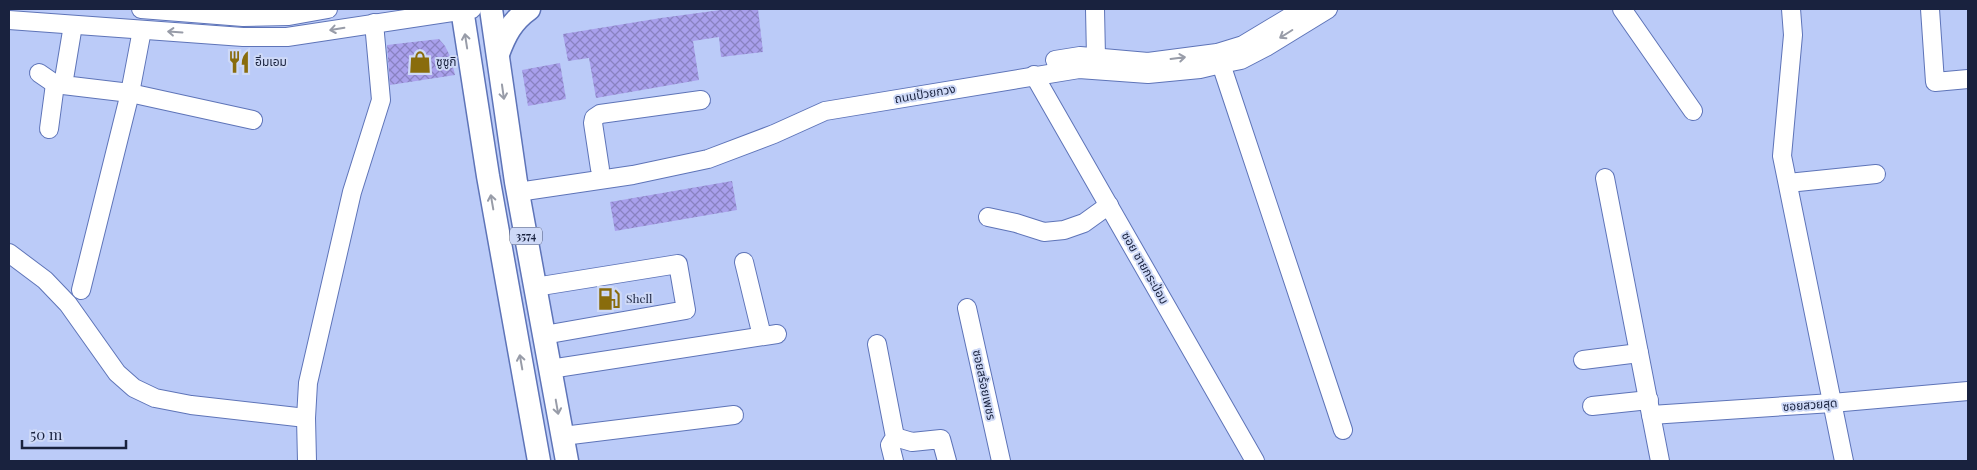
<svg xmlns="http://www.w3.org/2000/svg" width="1977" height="470" font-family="'Playfair Display','Noto Sans Thai',serif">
<defs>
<pattern id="building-cross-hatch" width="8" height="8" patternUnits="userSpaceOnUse" patternTransform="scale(1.25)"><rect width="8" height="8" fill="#a9a0ec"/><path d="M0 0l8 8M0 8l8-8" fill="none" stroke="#8982c1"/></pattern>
</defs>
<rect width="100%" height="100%" fill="#bbcbf8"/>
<g fill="url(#building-cross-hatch)">
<path d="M728,9H758L763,52L721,57L719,37L693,41L699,80L596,98L589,58L568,61L563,34L661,18Z"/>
<path d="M439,39L445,46L451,58L455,75L390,85L387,45Z"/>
<path d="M560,63L566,99L528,106L522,70Z"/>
<path d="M732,181L737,210L615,231L610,202Z"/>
</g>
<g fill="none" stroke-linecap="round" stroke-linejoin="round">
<defs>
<g id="minor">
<path d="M141,9L243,17L289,16L328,9"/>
<path d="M1095,9L1096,57"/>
<path d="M1622,9L1693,111"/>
<path d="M1791,9L1793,35L1782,156L1844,461"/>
<path d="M1930,9L1935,82L1968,79"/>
<path d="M9,20L243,37H287L472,9"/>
<path d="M73,25L63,85L130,93L253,120"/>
<path d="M1055,60L1080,56L1148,62L1217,53L1243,45L1303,9"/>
<path d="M1221,64L1343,430"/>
<path d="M39,73L55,84"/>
<path d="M1034,75L1255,461"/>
<path d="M49,129L55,84L63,85"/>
<path d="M600,169L593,123L594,118L600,114L701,100"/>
<path d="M1605,178L1660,461"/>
<path d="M1788,183L1876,174"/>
<path d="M518,192L633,175L708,159L774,134L825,111L1079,69L1148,74L1200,69L1221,64L1241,60L1266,47L1328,9"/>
<path d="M988,217L1016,223L1044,232L1064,230L1084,223L1109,205"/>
<path d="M9,253L45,280L68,304L117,373L134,388L155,398L191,405L306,418"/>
<path d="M744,262L762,336"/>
<path d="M535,287L678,264L686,310L544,335"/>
<path d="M81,290L130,93L142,30"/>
<path d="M967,308L1001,461"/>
<path d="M877,344L895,437L890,445L894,461"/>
<path d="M1583,360L1639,353"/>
<path d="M550,369L777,334"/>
<path d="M1592,406L1649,400"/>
<path d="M1651,415L1832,403L1968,391"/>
<path d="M563,436L734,415"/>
<path d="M895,437L912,442L941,439L947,461"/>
<path d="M307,461L306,418L308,383L352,192L381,100L374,23"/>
</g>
<g id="major">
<path d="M462,9L488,176L539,461"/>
<path d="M491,9L516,182L567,461"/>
<path d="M498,54C505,35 512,21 529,9"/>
</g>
</defs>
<use href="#minor" stroke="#5e74b8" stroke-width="20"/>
<use href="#major" stroke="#5e74b8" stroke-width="25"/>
<use href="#minor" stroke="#fff" stroke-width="18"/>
<use href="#major" stroke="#fff" stroke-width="22"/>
</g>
<defs><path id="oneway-shaft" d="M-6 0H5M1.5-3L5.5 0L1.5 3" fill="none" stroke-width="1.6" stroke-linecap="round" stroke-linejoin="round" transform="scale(1.25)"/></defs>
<g stroke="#989ca8">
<use href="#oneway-shaft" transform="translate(337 29) rotate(171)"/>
<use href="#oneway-shaft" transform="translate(175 32) rotate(-176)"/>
<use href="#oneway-shaft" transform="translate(1286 34) rotate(148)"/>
<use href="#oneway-shaft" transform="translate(466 41) rotate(-99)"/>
<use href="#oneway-shaft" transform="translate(1178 58) rotate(-7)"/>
<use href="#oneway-shaft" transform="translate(503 92) rotate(82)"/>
<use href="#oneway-shaft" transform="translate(492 202) rotate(-100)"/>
<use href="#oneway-shaft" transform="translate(521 362) rotate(-100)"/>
<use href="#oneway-shaft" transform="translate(557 407) rotate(80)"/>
</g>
<defs>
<symbol id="restaurant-bare" viewBox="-9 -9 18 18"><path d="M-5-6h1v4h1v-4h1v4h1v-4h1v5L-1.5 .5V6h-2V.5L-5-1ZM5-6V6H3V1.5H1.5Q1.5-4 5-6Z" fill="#896c0c" stroke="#ced9f7" stroke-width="2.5" paint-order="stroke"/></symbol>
<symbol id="shop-bare" viewBox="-9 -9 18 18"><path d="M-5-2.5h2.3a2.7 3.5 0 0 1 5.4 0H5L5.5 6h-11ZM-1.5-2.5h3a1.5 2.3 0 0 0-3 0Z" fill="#896c0c" stroke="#ced9f7" stroke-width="2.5" paint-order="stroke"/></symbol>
<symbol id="fuel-bare" viewBox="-9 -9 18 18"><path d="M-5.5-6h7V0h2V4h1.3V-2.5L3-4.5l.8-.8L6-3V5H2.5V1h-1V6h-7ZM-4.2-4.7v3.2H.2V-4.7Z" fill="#896c0c" stroke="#ced9f7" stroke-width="2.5" paint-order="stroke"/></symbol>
</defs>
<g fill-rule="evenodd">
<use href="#restaurant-bare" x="223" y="46" width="32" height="32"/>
<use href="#shop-bare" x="404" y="46" width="32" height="32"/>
<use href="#fuel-bare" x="593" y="283" width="32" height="32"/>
</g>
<g text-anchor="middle" stroke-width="4" stroke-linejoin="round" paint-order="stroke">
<rect fill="#ced9f7" stroke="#4f5976" stroke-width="1" x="510" y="227.5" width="32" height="17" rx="4"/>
<g font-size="11" font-weight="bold" fill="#19223e">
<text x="526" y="240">3574</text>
</g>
<g font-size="12" fill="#19223e" stroke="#ced9f7" text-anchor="start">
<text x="255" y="66">อิ่มเอม</text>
<text x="436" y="66">ซูซูกิ</text>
<text x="626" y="303">Shell</text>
</g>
<g font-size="12" fill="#19223e" stroke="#ced9f7">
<text transform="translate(925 94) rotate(-10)" y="4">ถนนป้วยกวง</text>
<text transform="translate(1145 268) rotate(60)" y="4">ซอย ชายกระป่อม</text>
<text transform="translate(984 385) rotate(78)" y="4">ซอยสร้อยเพชร</text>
<text transform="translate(1810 405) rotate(-4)" y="4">ซอยสวยสุด</text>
</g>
</g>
<rect width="1977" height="470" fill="none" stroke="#19223e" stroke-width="20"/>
<path d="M22 440v8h104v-8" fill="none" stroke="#19223e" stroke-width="2.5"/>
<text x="30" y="440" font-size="15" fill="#19223e" stroke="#ced9f7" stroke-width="4" paint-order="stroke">50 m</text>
</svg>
